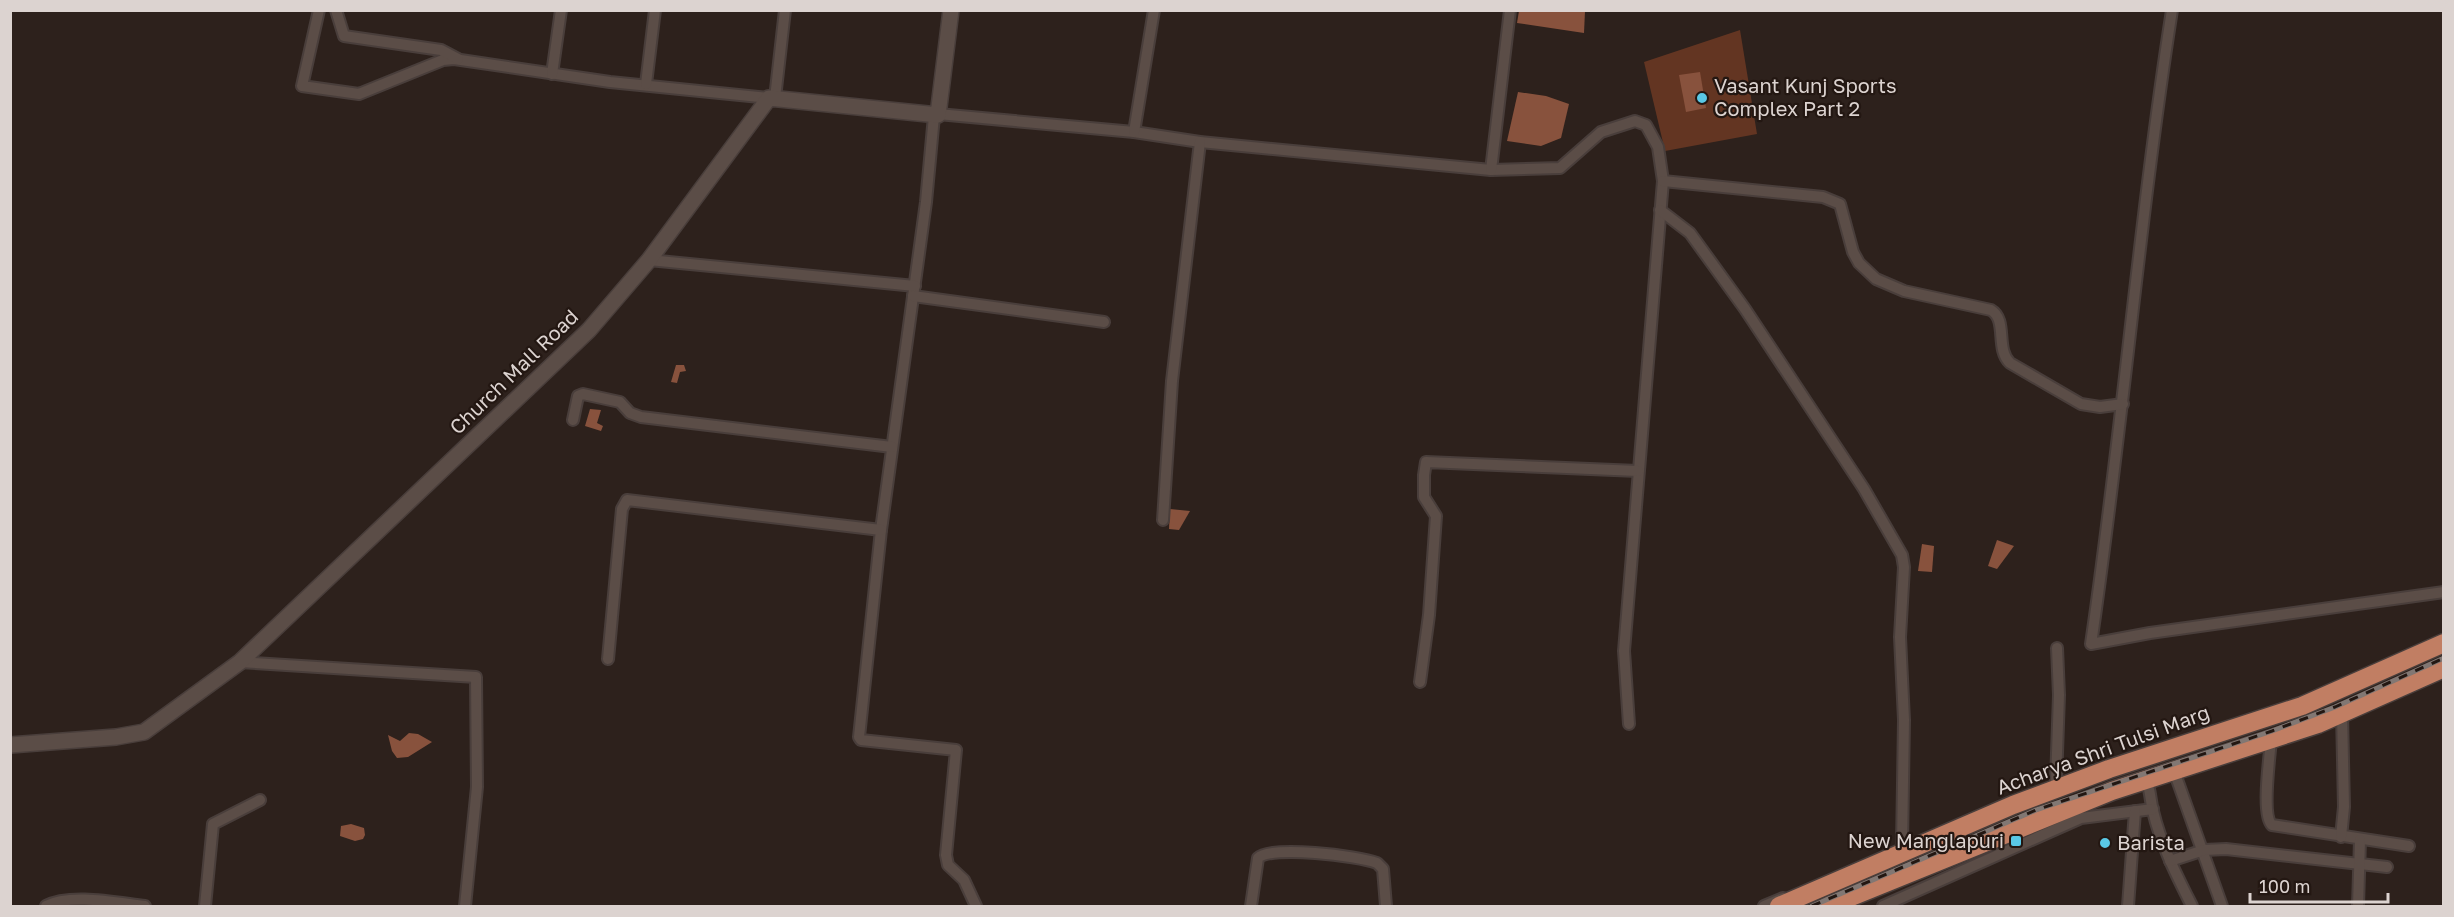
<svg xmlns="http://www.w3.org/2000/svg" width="2454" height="917" font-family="'Golos Text',sans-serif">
<rect width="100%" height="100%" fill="#2d211c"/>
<path fill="#633522" d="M1740,30L1757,134L1665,151L1644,62Z"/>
<g fill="#88523d">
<path d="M1519,11H1585L1584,33L1517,23Z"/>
<path d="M1700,72L1706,108L1686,112L1679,75Z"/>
<path d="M1518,92L1546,96L1569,104L1561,138L1541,146L1507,141Z"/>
<path d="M676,365H684L686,371L680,372L677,383L671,382Z"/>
<path d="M590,409L601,410L597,423L603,426L601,431L585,426Z"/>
<path d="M1170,509L1190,511L1179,530L1169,529Z"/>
<path d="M1997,540L2014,546L1997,569L1988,566Z"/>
<path d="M1922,544L1934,546L1932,572L1918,571Z"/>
<path d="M409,733L418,734L432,742L408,757L397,758L392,751L388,735L400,741Z"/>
<path d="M351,824L364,828L365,835L363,839L355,841L340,836L341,826Z"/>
</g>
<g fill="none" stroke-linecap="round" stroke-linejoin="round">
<defs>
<g id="street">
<path d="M319,10L302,86L359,94L443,60L454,59L610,82L769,98"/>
<path d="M336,10L344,36L441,50L458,59"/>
<path d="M2172,10C2139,221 2122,433 2091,644L2150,633L2444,592"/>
<path d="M552,74L561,10"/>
<path d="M646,84L655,10"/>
<path d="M775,98L785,10"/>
<path d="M938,114L1134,132L1200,142L1491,170L1560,168L1601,132L1635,121L1646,125L1658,147L1663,181L1624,651L1629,724"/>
<path d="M934,116L926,202L881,530L859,737L861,740L956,750L946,855L948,865L964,880L976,906"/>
<path d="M1134,132L1154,10"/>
<path d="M1491,170L1510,10"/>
<path d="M1663,181L1823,197L1840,204L1853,252L1859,263L1876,279L1904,291L1991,310C2008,320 1995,349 2010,363L2081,404L2100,407L2123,404"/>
<path d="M1660,210L1690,233L1745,309L1864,489L1902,555L1904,567L1900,637L1904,720L1902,846"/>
<path d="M649,260L915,286"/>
<path d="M913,296L1104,322"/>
<path d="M573,420L578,396L583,394L620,402L630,413L641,417L892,447"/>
<path d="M1163,520L1172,381L1200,142"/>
<path d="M608,659L622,509L627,500L881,530"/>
<path d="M240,662L476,677L477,787L465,906"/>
<path d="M1420,682L1429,615L1436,516L1424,497V475L1426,462L1638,471"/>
<path d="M2271,739C2270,756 2261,815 2272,825L2409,846"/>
<path d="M2174,771L2222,906"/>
<path d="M2146,780C2151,791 2150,800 2153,811C2161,845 2177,876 2192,906"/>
<path d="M2056,782L2059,695L2057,648"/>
<path d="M2341,837L2344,807L2342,713"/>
<path d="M2170,861L2204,850L2226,849L2387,867"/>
<path d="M46,906C70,893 118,903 145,906"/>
<path d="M205,906L213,824L260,800"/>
<path d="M1251,906L1258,858C1271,845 1358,856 1377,863L1383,869L1386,906"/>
<path d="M1764,906L1783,898"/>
<path d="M1883,906L2081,818L2153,809"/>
<path d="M2128,906L2135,811"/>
<path d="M2358,906L2360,840"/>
</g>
<path id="secondary" d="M10,745L116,737L144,732L240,662L589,330L649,260L769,98L938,115L951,10"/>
<g id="highway">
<path d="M1779,906L2013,805L2109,769L2302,706L2444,643"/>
<path d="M1829,906L2112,791L2318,724L2444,668"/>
</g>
</defs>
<use href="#street" stroke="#493e3b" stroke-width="14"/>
<use href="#secondary" stroke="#493e3b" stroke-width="18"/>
<use href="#highway" stroke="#493e3b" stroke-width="21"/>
<use href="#street" stroke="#5b4d47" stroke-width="10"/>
<use href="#secondary" stroke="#5b4d47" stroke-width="15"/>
<use href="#highway" stroke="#c17e63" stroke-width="18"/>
<defs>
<path id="rail" d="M1812,906L2036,810L2272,731L2335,707L2444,658"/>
</defs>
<use href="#rail" stroke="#817773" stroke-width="5"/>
<use href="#rail" stroke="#231712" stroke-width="3" stroke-dasharray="9" stroke-linecap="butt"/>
</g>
<g fill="#5ac8e6" stroke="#231712" stroke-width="2">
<circle cx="1702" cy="98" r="6"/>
<rect x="2010" y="835" width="12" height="12" rx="3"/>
<circle cx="2105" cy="843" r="6"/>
</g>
<g text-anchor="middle" stroke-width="4.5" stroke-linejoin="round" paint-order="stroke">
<g font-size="20" fill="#dcd3d0" stroke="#231712" text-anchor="start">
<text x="1714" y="93">Vasant Kunj Sports<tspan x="1714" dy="23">Complex Part 2</tspan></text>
<text x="2004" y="848" text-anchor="end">New Manglapuri</text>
<text x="2117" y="850">Barista</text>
</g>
<g font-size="20" fill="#dcd3d0" stroke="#231712">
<text transform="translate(514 372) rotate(-44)" y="7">Church Mall Road</text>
<text transform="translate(2103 750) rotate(-20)" y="7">Acharya Shri Tulsi Marg</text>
</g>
</g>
<rect width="2454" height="917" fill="none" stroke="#dcd3d0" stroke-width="24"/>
<path d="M2250 893v9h138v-9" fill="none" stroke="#dcd3d0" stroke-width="3"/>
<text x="2259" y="893" font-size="18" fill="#dcd3d0" stroke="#231712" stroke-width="4.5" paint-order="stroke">100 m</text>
</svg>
